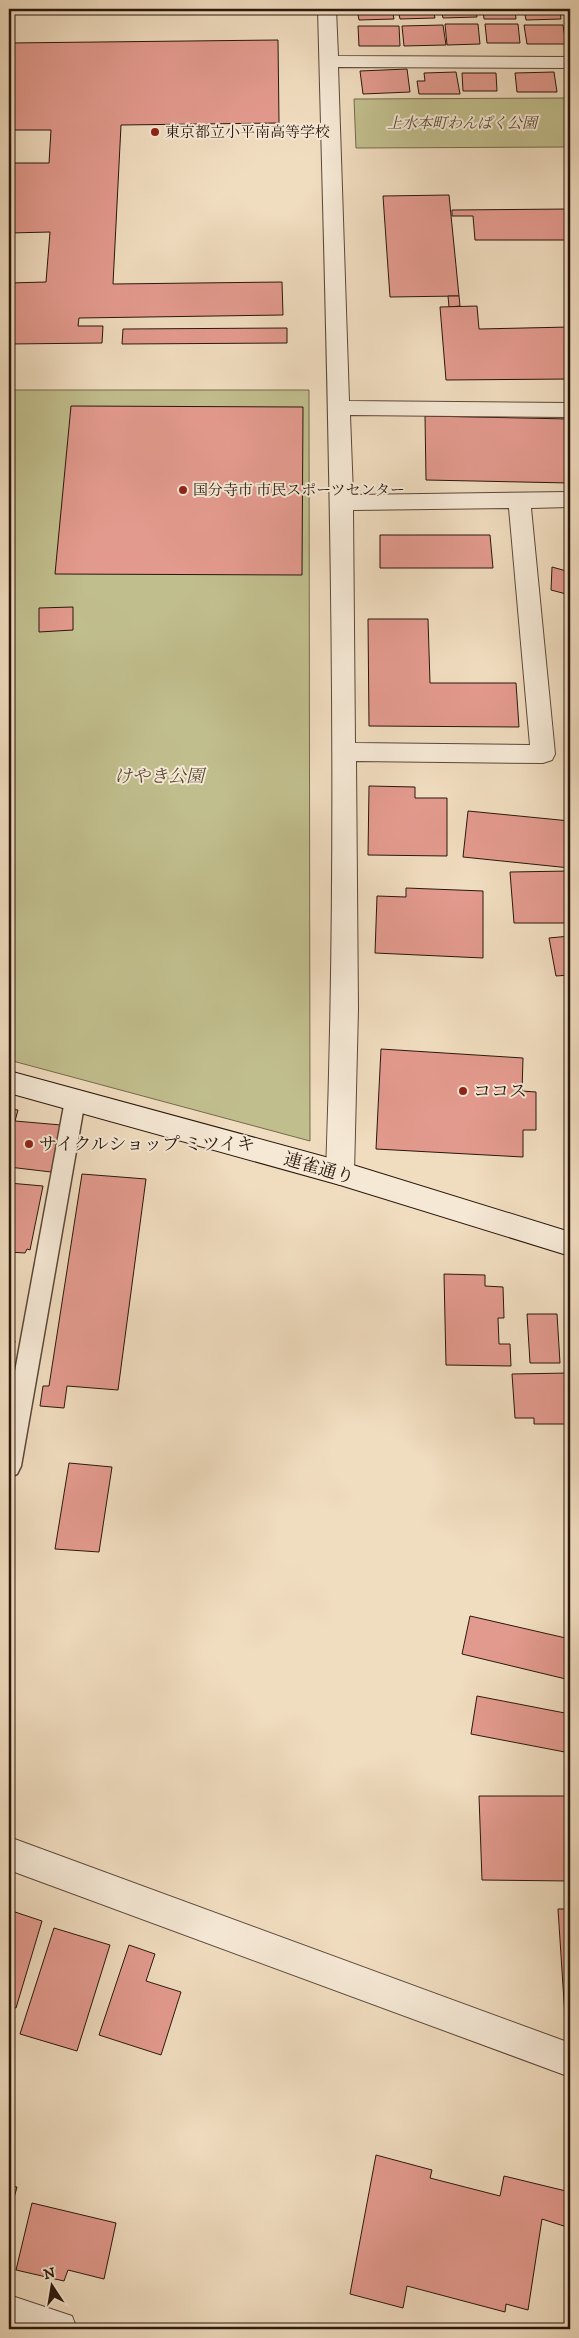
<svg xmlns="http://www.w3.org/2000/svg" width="579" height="2338" font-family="'IM FELL DW Pica','Noto Serif JP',serif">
<rect width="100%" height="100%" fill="#f0dcbf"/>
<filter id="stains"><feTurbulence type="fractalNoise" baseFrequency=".004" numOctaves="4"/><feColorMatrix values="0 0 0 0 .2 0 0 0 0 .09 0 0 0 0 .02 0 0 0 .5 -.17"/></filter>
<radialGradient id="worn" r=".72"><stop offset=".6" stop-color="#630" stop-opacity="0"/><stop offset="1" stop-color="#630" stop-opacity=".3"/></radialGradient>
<g fill="#c1be8d" stroke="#756a4c">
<path d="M568,98L570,147L356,148L354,99Z"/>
<path d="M9,390H309L310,1141L9,1060Z"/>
</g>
<g fill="#e39a8e" stroke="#29170c">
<path d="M357,9H392L394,19L359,20Z"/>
<path d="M398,9H433L435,18L400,19Z"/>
<path d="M441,9H476L477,17L443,18Z"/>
<path d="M483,9H515L516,19H484Z"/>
<path d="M524,9H560L561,19L526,20Z"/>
<path d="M445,24H478L480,44L447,45Z"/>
<path d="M485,24H518L520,43H487Z"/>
<path d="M443,25L446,45L404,46L402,26Z"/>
<path d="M524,25H563L566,44H527Z"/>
<path d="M358,26H399L400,46H359Z"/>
<path d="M278,40L279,123L121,125L113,284L282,282L283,315L79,318L78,326H103L102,343L9,344V283L46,282L50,232L9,233V163H49L51,130H9V43Z"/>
<path d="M407,69L410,92L363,94L360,71Z"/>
<path d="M456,72L460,94H419L417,81H425L424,73Z"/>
<path d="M554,72L557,92H517L515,73Z"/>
<path d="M462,73H496L497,91H463Z"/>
<path d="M449,195L459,296L390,297L383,196Z"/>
<path d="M570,209V240H475L473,216H452V210Z"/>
<path d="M448,296H459L460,306L449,307Z"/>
<path d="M477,306L479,329L570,327V379L446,380L440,307Z"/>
<path d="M287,328V343L122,344L123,329Z"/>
<path d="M71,406L303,407L302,575L55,574Z"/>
<path d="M425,416L570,419V483L426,480Z"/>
<path d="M380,535H490L493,568H380Z"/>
<path d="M552,567L570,572V595L551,590Z"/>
<path d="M73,607V630L39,632V608Z"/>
<path d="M368,619H428L430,683H516L519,727L369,726Z"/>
<path d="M369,786L415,787V798H447V856L368,855Z"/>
<path d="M468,811L570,821V868L463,857Z"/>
<path d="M570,871V923H514L510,872Z"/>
<path d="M406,888L483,891V958L375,953L377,896L406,897Z"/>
<path d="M570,936V975L556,976L549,938Z"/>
<path d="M381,1049L523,1058L522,1091L536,1092V1130H523V1157L376,1149Z"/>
<path d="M9,1109L18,1110L15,1121L61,1125L51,1172L9,1167Z"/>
<path d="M82,1174L146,1179L118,1390L67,1386L64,1408L40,1406L43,1386H49Z"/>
<path d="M9,1183L43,1186L30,1250L27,1249L25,1253L9,1252Z"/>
<path d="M444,1274L485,1275V1286L503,1287L504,1318H498L499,1344H510L511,1366L446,1365Z"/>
<path d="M527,1314H557L560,1363H530Z"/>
<path d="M9,1340L15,1341L10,1365H9Z"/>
<path d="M570,1373V1424H534V1418H515L512,1374Z"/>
<path d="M69,1463L112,1467L99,1552L55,1549Z"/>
<path d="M470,1616L570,1639V1680L462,1654Z"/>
<path d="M477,1696L570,1714V1753L471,1734Z"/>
<path d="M479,1796H570V1881L482,1880Z"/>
<path d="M558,1909H570V2017H565Z"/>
<path d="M9,1910L42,1921L16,2008L9,2006Z"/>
<path d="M54,1928L110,1945L77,2051L20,2034Z"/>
<path d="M129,1945L155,1954L146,1981L181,1992L161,2055L99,2035Z"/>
<path d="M376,2155L432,2170L430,2178L500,2196L504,2176L570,2192V2228L542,2219L528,2310L506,2304L505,2312L407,2286L403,2308L350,2294Z"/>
<path d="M9,2185L17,2187L9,2216Z"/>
<path d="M32,2203L116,2223L104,2279L68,2270L64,2281L16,2270Z"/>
</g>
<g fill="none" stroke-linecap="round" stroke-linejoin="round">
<defs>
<path id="lane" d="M75,1091L82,1094L85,1100L21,1466L17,1474L9,1477V1404L65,1100L68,1094Z"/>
<g id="street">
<path d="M318,9H336L338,56L570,57V68L338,67L349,401L570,403V417L350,415L353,495L570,492V507L531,508L555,754L552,760L543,763L356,761L358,1009L354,1173L350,1181L340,1185L330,1181L326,1173C340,785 328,397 318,9ZM509,508L530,745L355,743L353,510Z"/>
<path d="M9,1837L570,2043V2077L9,1870Z"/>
<path d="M9,2295L72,2316L77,2329H9Z"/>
</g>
<path id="secondary" d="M9,1071L340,1161L570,1232V1256L340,1185L9,1093Z"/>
</defs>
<use href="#lane" stroke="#5b4839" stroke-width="3"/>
<use href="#street" stroke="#5b4839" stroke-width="2"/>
<use href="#secondary" stroke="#29170c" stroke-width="2"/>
<use href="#lane" fill="#f5e8d5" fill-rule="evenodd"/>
<use href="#street" fill="#f5e8d5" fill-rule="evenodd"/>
<use href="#secondary" fill="#f5e8d5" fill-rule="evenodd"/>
</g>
<g fill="#8f2418" stroke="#f5e8d5" stroke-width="2">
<circle cx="155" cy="132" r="5"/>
<circle cx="183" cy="490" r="5"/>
<circle cx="463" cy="1091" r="5"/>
<circle cx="29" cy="1144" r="5"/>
</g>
<g text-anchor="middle" stroke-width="4" stroke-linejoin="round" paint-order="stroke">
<g font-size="15" font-style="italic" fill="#574933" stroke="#f5e8d5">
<text x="462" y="128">上水本町わんぱく公園</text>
</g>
<g font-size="15" fill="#29170c" stroke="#f5e8d5" text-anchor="start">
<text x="165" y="137">東京都立小平南高等学校</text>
<text x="193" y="495">国分寺市 市民スポーツセンター</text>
</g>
<g font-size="18" font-style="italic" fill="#574933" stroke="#f5e8d5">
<text x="159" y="782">けやき公園</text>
</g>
<g font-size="18" fill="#29170c" stroke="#f5e8d5" text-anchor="start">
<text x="473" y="1097">ココス</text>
<text x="39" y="1150">サイクルショップ ミツイキ</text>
</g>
<g font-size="18" fill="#29170c" stroke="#f5e8d5">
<text transform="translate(319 1168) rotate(16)" y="6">連雀通り</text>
</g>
</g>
<rect width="579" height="2338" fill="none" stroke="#f0dcbf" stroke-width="30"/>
<rect x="10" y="10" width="559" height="2318" fill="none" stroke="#29170c" stroke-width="2.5"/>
<rect x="15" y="15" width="549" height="2308" fill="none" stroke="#29170c"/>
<g transform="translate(52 2286) rotate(348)" stroke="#f5e8d5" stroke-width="4" paint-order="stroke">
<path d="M0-4L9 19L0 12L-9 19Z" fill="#29170c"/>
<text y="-8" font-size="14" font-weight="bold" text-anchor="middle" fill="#29170c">N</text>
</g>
<rect width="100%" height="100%" filter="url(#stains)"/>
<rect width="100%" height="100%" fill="url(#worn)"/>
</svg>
